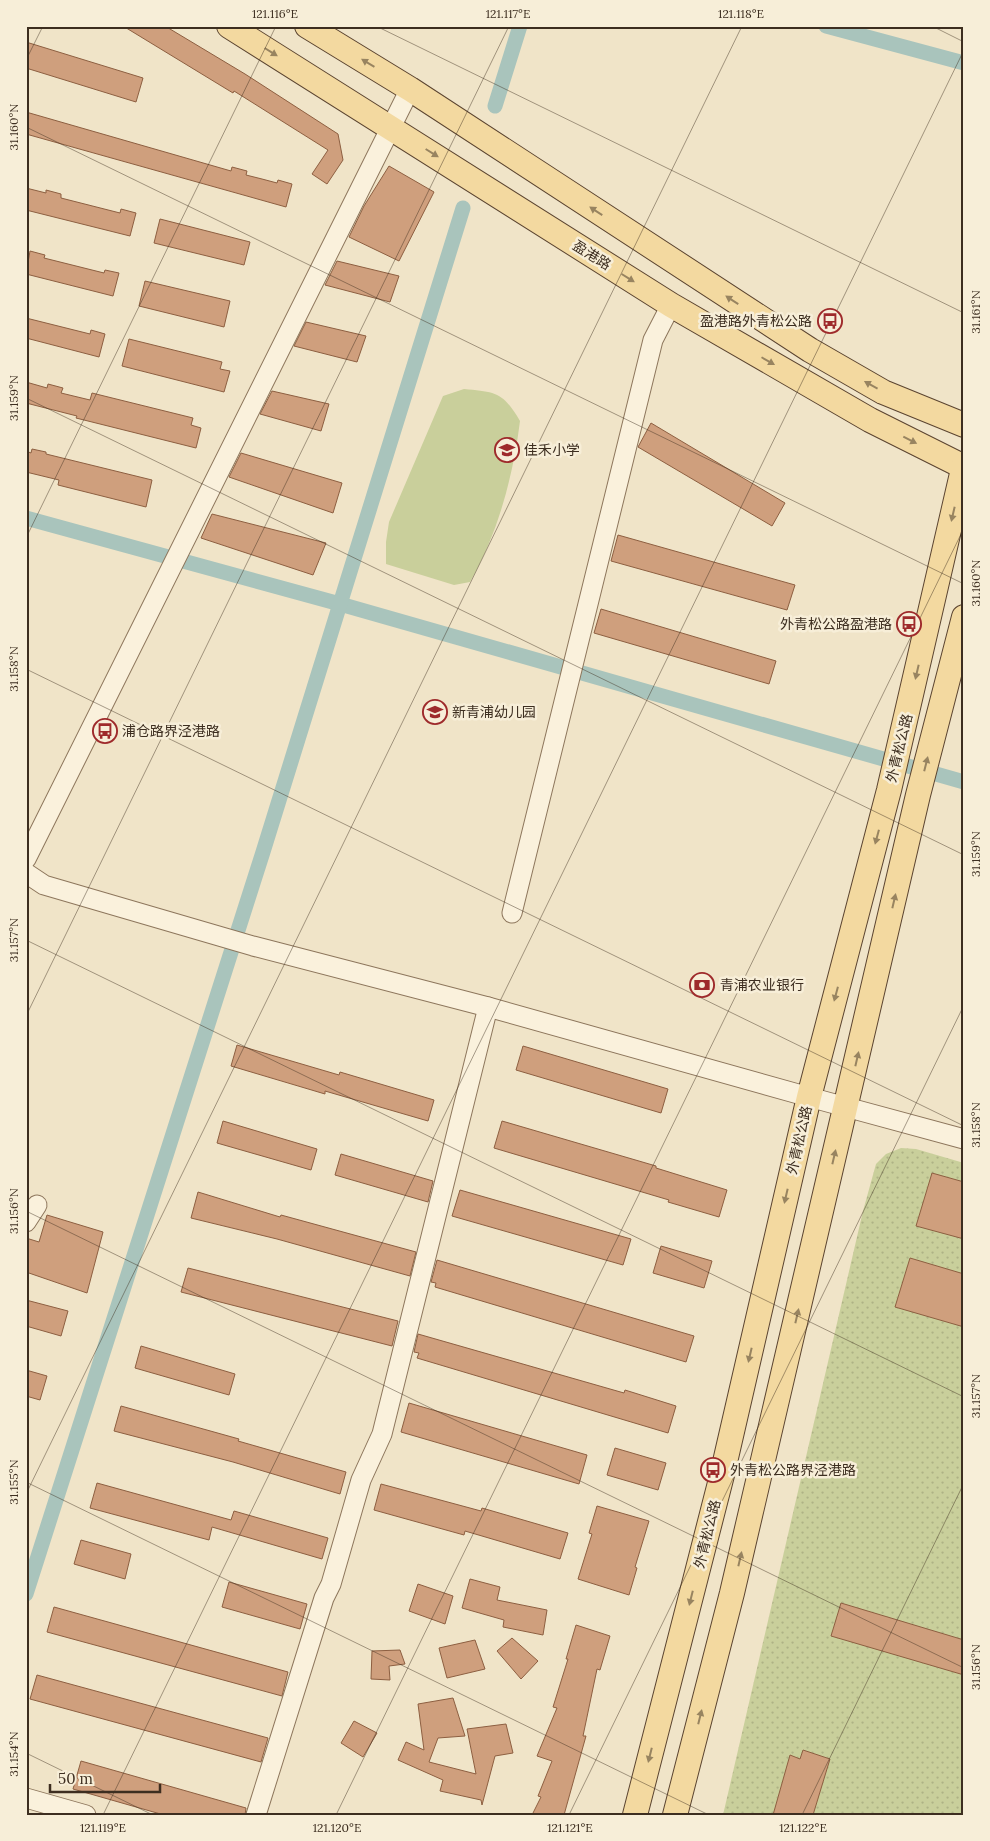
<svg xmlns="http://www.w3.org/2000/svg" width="990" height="1841" font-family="Lora,'Noto Sans SC',serif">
<defs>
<pattern id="grass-dots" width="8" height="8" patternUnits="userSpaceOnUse" patternTransform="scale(1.25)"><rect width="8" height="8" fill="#c9cf9b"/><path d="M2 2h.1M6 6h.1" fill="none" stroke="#aeb285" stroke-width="1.8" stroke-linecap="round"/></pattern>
</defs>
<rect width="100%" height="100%" fill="#f0e4c8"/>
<path fill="url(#grass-dots)" d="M901,1148L916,1149L964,1163V1815H723L863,1211L876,1164L886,1154Z"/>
<path fill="#c9cf9b" d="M464,389C496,392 503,392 520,421C513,477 498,533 470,582L454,585L386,564V542L389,522L443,396Z"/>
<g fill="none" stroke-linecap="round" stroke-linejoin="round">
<g stroke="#a9c4bc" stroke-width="15">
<path d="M826,26L964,63"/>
<path d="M495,106L520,26"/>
<path d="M26,518L340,604L964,782"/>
<path d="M26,1594L263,852L463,208"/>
</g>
</g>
<g fill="#cf9f7d" stroke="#8d5f41">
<path d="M123,26H165L245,74L338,134L343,160L327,184L312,174L328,150L234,91L233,93Z"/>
<path d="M26,42L143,78L136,102L26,68Z"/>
<path d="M26,112L231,171L232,167L247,171L246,175L262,179L277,183L278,180L292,184L286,207L26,134Z"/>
<path d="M389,166L434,192L399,261L349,237L364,206Z"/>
<path d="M26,188L46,193V190L61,194V198L120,213L121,209L136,213L130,236L26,210Z"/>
<path d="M160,219L250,242L244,265L154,243Z"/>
<path d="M30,251L45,255L44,258L104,273L105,270L119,273L113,296L26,274Z"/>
<path d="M337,261L399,276L390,302L325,285Z"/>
<path d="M145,281L230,301L224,327L139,306Z"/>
<path d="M26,318L90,334L91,330L105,334L99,357L26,338Z"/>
<path d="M306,322L366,336L357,362L294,346Z"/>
<path d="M129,339L222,362L220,369L230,371L224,392L122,366Z"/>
<path d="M26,382L47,388L48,384L63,388L61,393L90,400L92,393L193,418L191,425L201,428L196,448L76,418L77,416L26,403Z"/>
<path d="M272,391L329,404L321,431L260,414Z"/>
<path d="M651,423L785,503L772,526L638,447Z"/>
<path d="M32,449L46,452V454L152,480L146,507L58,485L59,480L26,472V451L31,453Z"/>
<path d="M241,453L342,483L333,513L229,477Z"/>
<path d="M212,514L326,543L313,575L201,538Z"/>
<path d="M618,535L795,585L787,610L611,561Z"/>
<path d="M601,609L776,661L769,684L594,633Z"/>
<path d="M237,1045L339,1075L340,1072L434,1100L428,1121L325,1091V1094L231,1066Z"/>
<path d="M523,1046L668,1089L661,1113L516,1070Z"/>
<path d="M223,1121L317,1149L311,1170L217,1143Z"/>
<path d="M502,1121L656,1166V1168L727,1190L719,1217L668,1202L669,1200L494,1148Z"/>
<path d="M341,1154L433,1181L428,1202L335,1175Z"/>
<path d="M932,1173L964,1182V1239L916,1226Z"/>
<path d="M460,1190L631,1239L623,1265L452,1216Z"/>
<path d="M198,1192L280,1217L281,1215L416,1252L410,1276L277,1239L191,1218Z"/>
<path d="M47,1215L103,1232L87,1293L26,1272V1238L39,1242Z"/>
<path d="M661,1246L712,1261L704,1288L653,1273Z"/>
<path d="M910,1258L964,1274V1327L895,1307Z"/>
<path d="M437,1260L694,1336L686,1362L435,1287L436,1283L431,1282Z"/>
<path d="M188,1268L398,1321L392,1346L181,1292Z"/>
<path d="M26,1300L68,1311L61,1336L26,1326Z"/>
<path d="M418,1334L624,1393L625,1390L676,1406L668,1433L417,1358L419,1353L414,1352Z"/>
<path d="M141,1346L235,1374L229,1395L135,1368Z"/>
<path d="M26,1370L47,1376L40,1400L26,1396Z"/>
<path d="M409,1403L587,1455L579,1484L401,1432Z"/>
<path d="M121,1406L239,1439L238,1441L346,1472L340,1494L233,1462L114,1431Z"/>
<path d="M615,1448L666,1463L658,1490L607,1475Z"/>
<path d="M97,1483L231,1520L234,1511L328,1538L322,1559L212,1527L209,1540L90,1508Z"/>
<path d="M381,1484L481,1511L482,1508L568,1533L560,1559L465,1531L464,1535L374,1510Z"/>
<path d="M597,1506L649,1521L635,1567L637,1568L629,1595L578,1579L592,1534L589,1533Z"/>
<path d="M81,1540L131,1554L125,1579L74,1564Z"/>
<path d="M470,1579L500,1587L497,1600L547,1610L543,1635L503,1627L504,1620L462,1608Z"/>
<path d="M229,1582L307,1604L300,1629L222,1607Z"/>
<path d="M418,1584L453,1596L445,1624L409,1611Z"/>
<path d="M841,1603L964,1640V1675L831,1636Z"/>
<path d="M54,1607L288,1672L282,1696L47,1632Z"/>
<path d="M576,1625L610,1636L600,1670L597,1669L583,1736H586L564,1815H532L541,1797L538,1796L552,1761L537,1756L557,1708L553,1707L568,1659H566Z"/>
<path d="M512,1638L538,1661L521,1679L497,1651Z"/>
<path d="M475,1640L485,1669L447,1678L439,1648Z"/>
<path d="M400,1650L405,1664L389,1666L390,1680L371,1679L372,1651Z"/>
<path d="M37,1675L268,1738L261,1762L30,1699Z"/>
<path d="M453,1698L465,1736L438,1738L429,1762L476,1774L467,1729L506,1724L513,1753L495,1756L482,1805L481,1800L440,1791L443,1780L398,1760L406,1742L424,1750L418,1704Z"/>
<path d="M354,1721L377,1733L363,1757L341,1743Z"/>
<path d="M803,1750L830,1759L813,1815H773L790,1755L800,1759Z"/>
<path d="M81,1761L246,1808L245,1815H164L73,1789Z"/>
</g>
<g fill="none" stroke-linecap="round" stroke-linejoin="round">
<defs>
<g id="minor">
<path d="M26,859L410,89"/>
<path d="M26,873L44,885L253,946L488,1007L809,1097L964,1139"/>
<path d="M512,913L653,340L671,305"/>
<path d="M26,1222L37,1205"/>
<path d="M26,1798L86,1815"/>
<path d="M256,1815L324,1598L331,1584L361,1480L382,1434L488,1007"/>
</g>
<g id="major">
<path d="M229,26L671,305L870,420L964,467"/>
<path d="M307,26L410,89L810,350L883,392L964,425"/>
<path d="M635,1815L722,1475L809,1097L889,790L964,465"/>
<path d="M675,1815L732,1593L918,795L964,617"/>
</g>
</defs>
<use href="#minor" stroke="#8d765c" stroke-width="21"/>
<use href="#major" stroke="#5b4430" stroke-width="26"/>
<use href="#minor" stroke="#faf1dc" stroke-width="19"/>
<use href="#major" stroke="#f3d9a0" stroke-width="24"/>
</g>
<defs><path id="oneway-solid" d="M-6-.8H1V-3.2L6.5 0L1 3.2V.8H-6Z" transform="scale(1.25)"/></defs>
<g fill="#988460">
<use href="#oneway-solid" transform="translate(271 52) rotate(32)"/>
<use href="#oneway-solid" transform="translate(368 63) rotate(-149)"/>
<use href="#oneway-solid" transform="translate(432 153) rotate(32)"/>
<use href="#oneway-solid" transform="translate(596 211) rotate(-147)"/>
<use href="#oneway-solid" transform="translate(628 278) rotate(32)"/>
<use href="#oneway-solid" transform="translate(732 300) rotate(-147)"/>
<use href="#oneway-solid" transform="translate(768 361) rotate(30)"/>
<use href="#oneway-solid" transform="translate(871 385) rotate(-151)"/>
<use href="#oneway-solid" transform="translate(910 440) rotate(27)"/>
<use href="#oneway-solid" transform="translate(953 514) rotate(103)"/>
<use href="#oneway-solid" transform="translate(917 672) rotate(103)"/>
<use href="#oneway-solid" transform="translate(926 764) rotate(-76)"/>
<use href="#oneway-solid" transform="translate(877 837) rotate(105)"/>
<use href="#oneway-solid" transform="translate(894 901) rotate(-77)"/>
<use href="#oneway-solid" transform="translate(836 994) rotate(105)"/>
<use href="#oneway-solid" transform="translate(857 1059) rotate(-77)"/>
<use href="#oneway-solid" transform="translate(834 1157) rotate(-77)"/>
<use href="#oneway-solid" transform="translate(786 1196) rotate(103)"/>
<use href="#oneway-solid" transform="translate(797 1316) rotate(-77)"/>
<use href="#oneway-solid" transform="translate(750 1355) rotate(103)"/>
<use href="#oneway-solid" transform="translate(740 1559) rotate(-77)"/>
<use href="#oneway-solid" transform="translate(691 1598) rotate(104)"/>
<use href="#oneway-solid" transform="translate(700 1717) rotate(-76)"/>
<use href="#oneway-solid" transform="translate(650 1755) rotate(104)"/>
</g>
<path fill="none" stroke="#3d2e20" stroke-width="1" stroke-opacity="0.45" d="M376,26L964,313M932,26L964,42M26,60L43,26M26,127L964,584M26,398L964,855M26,538L276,26M26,669L964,1126M26,940L964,1397M26,1016L509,26M26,1211L964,1668M26,1482L709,1815M26,1494L742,26M26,1753L153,1815M103,1815L964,50M336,1815L964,528M569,1815L964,1005M802,1815L964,1483"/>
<defs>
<symbol id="bus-ring" viewBox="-11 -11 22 22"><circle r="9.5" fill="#f7eed8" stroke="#9e2a2b" stroke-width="1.5"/><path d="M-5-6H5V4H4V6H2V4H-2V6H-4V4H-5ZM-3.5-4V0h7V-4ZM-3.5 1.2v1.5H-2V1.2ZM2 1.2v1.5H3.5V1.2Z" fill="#9e2a2b"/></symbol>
<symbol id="school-ring" viewBox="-11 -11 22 22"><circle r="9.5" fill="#f7eed8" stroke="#9e2a2b" stroke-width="1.5"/><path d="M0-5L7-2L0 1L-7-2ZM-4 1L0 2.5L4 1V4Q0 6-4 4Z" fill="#9e2a2b"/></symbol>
<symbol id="bank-ring" viewBox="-11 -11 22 22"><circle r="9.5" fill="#f7eed8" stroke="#9e2a2b" stroke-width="1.5"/><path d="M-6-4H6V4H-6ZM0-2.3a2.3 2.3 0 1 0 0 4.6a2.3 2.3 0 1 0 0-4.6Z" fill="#9e2a2b"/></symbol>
</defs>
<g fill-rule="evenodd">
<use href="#bus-ring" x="816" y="307" width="28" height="28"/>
<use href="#school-ring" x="493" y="436" width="28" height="28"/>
<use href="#bus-ring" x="895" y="610" width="28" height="28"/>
<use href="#school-ring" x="421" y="698" width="28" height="28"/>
<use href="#bus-ring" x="91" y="717" width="28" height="28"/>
<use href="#bank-ring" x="688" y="971" width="28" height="28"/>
<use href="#bus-ring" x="699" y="1456" width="28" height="28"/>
</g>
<g text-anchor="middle" stroke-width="5" stroke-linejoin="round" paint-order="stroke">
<g font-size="14" fill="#3d2e20" stroke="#f7eed8">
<text transform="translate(592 255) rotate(32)" y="5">盈港路</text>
<text transform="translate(899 748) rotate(-76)" y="5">外青松公路</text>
<text transform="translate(799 1140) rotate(-77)" y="5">外青松公路</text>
<text transform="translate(707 1534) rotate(-76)" y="5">外青松公路</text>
</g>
<g font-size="14" fill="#3d2e20" stroke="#f7eed8" text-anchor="start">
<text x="812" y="326" text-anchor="end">盈港路外青松公路</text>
<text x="524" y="455">佳禾小学</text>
<text x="892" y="629" text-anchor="end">外青松公路盈港路</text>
<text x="452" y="717">新青浦幼儿园</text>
<text x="122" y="736">浦仓路界泾港路</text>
<text x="720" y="990">青浦农业银行</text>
<text x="730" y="1475">外青松公路界泾港路</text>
</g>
</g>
<rect width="990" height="1841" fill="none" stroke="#f7eed8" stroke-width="55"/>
<path d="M50 1784v8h110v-8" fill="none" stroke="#3d2e20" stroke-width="2.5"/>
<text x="58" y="1784" font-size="15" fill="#3d2e20" stroke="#f7eed8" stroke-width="4" paint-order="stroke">50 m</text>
<rect x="28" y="28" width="934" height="1786" fill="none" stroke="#3d2e20" stroke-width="2"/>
<g font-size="12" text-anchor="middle" fill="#3d2e20">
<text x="275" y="18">121.116°E</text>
<text x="508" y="18">121.117°E</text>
<text x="741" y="18">121.118°E</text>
<text transform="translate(14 127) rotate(-90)" y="4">31.160°N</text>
<text transform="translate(976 312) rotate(-90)" y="4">31.161°N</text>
<text transform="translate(14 398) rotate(-90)" y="4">31.159°N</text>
<text transform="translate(976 583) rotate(-90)" y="4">31.160°N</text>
<text transform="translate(14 669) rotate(-90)" y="4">31.158°N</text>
<text transform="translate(976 854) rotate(-90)" y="4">31.159°N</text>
<text transform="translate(14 940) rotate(-90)" y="4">31.157°N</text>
<text transform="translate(976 1125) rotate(-90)" y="4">31.158°N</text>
<text transform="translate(14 1211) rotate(-90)" y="4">31.156°N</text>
<text transform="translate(976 1396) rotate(-90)" y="4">31.157°N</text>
<text transform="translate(14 1482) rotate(-90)" y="4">31.155°N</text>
<text transform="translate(976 1667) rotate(-90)" y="4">31.156°N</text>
<text transform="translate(14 1754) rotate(-90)" y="4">31.154°N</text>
<text x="103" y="1832">121.119°E</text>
<text x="337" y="1832">121.120°E</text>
<text x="570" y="1832">121.121°E</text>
<text x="803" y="1832">121.122°E</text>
</g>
</svg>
